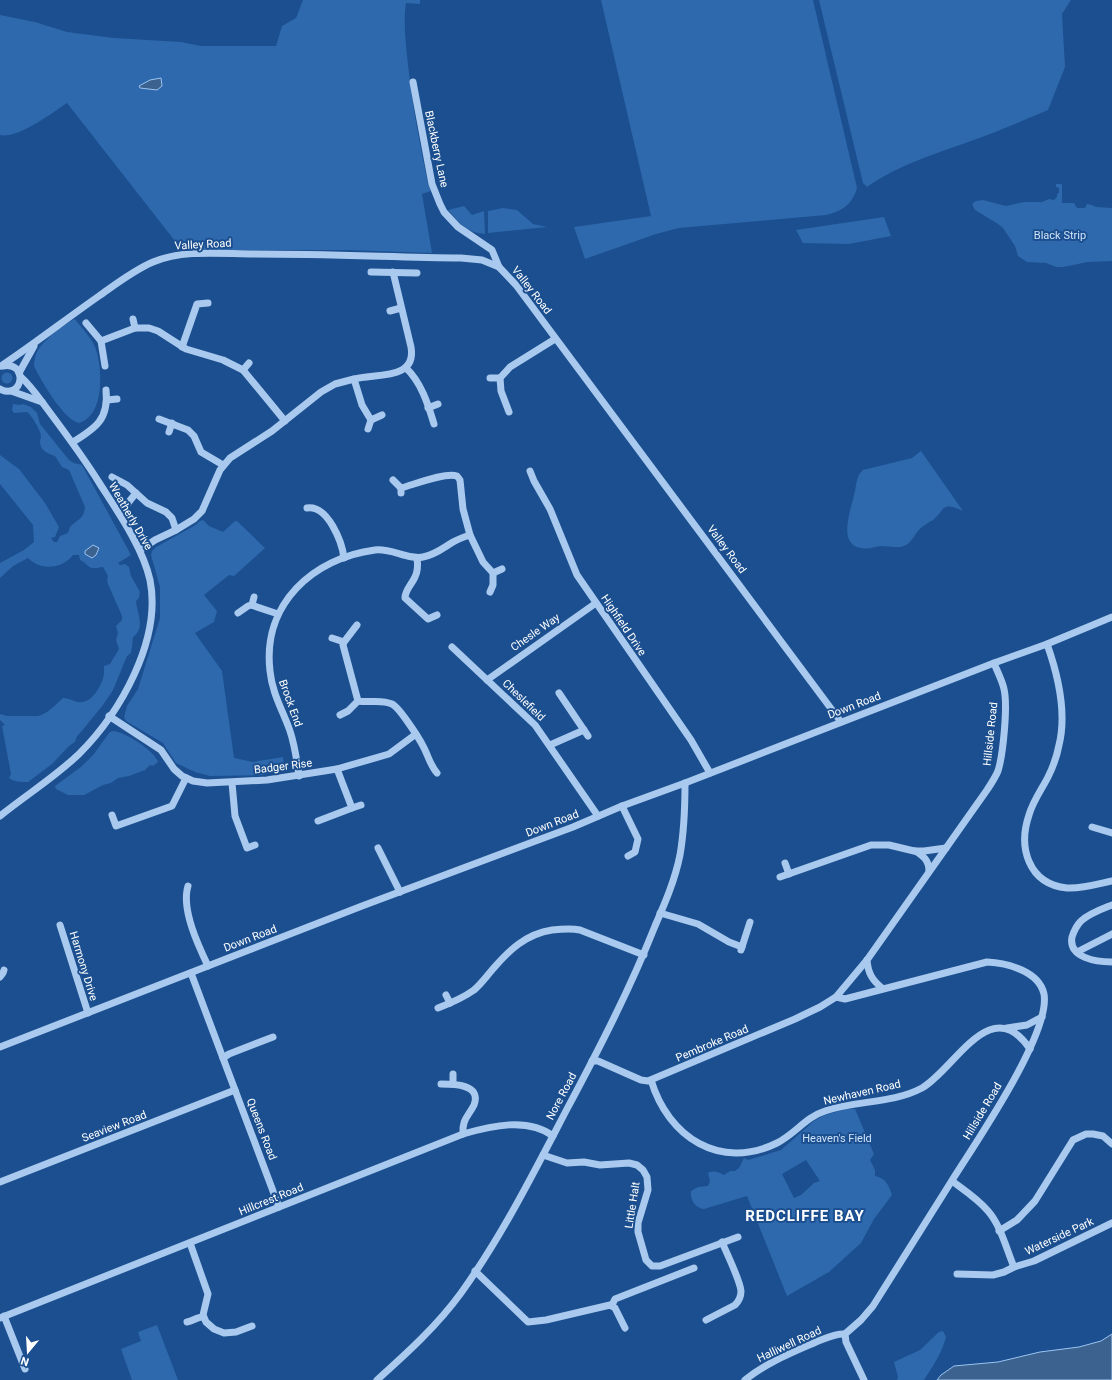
<svg xmlns="http://www.w3.org/2000/svg" width="1112" height="1380" font-family="Roboto,sans-serif">
<rect width="100%" height="100%" fill="#1b4f8f"/>
<g fill="#2e69ad" fill-rule="evenodd">
<path d="M303,0H420V4L406,3C403,24 406,44 408,65C412,105 420,144 428,184L431,191L422,194L432,253L348,250H182L67,103C52,113 18,139 0,135V15L35,22L67,32L114,38L181,42L201,46H276L282,26L296,18Z"/>
<path d="M601,0H813L857,188C852,205 842,211 826,215L679,228L656,234L585,259L574,227L651,216Z"/>
<path d="M819,0H1071L1062,14L1065,67L1048,110C1022,121 997,132 971,141C935,154 898,165 867,187L863,183Z"/>
<path d="M1056,184H1062V203H1074L1077,208H1085L1087,204L1092,205L1096,207L1112,208V261L1088,262L1063,267H1056L1046,263L1027,262L1018,256L1015,246L1003,228L998,224L975,210L972,204L976,201L983,200L1006,206L1024,202H1042L1049,199L1054,200L1057,197V194L1059,193V188L1056,187Z"/>
<path d="M464,206L472,215L484,211L485,234C465,232 461,224 448,210Z"/>
<path d="M503,208L517,210L533,224L547,227L488,233V211Z"/>
<path d="M884,217L891,236L849,244L803,243L796,230Z"/>
<path d="M75,319C82,329 91,337 95,347C103,367 105,416 79,423C64,420 41,381 34,366C34,360 35,355 38,350C44,340 64,324 75,319Z"/>
<circle cx="7" cy="378" r="5.5"/>
<path d="M13,404L20,405L23,404L31,407L37,413L40,424L69,460L74,463L82,465L131,555L118,563L120,565L125,564L129,567L131,576L140,592L139,598L136,601C137,614 146,627 133,637L132,647L131,653L127,656L113,690L103,705L81,732L77,736L75,742L69,746L52,764L28,782C22,782 13,782 9,778L11,774L2,726L5,725L0,720V714L7,716H38C49,713 55,705 63,698C70,698 75,703 82,702C93,702 104,682 104,672C104,670 104,668 104,666L110,664L119,649L116,640L118,633L116,626L122,620V616L108,584L107,580L108,576L103,567C99,567 96,569 92,568C87,567 86,562 80,560L79,555H73C63,569 40,571 28,558L13,566L0,578V563L24,550L34,542L33,525L0,484V455L19,469L45,503L59,527L55,537L51,538L54,542H57L60,536L68,533C69,530 69,528 71,526C78,519 84,519 85,507L69,470L62,467L55,456C49,454 40,451 40,442C40,441 41,437 41,436C41,431 31,414 27,412L14,413L12,410Z"/>
<path d="M921,451L963,511C941,501 946,509 933,520C928,523 922,526 918,531C914,535 912,542 906,545C899,549 890,546 882,546C875,546 869,550 861,548C837,544 851,510 854,495C857,486 855,477 863,470L912,458Z"/>
<path d="M203,520L209,526L223,532L235,521H237L265,548L234,576L229,575L204,595L217,611L214,622L195,633L222,671L234,758L253,762L283,757L285,771C278,772 269,772 263,775L210,776L195,772L176,763L163,743L126,721L124,717L127,706L138,689L160,618V587L151,555L152,551L156,547L194,526L200,521Z"/>
<path d="M112,731C123,730 156,752 158,762L153,766L150,765L145,770L129,776L118,778L111,783L103,785L84,795H68L56,789L55,786L82,766L94,754L109,733Z"/>
<path d="M846,1109H855L874,1154L870,1160L875,1170V1176C886,1178 889,1186 892,1195L874,1219L861,1243L829,1272L787,1296L747,1196L704,1209C695,1208 690,1200 691,1191L698,1187L708,1186L710,1181L708,1173C714,1170 718,1172 724,1175L730,1171H735L739,1168L744,1158L748,1160L781,1150L814,1121L825,1115ZM806,1160L820,1181L814,1183L801,1195L794,1198L782,1174Z"/>
<path d="M157,1325L178,1380H132L121,1349L141,1341L138,1332Z"/>
<path d="M943,1331L946,1337C942,1353 933,1366 924,1380H897L898,1377L894,1362L920,1350L939,1332Z"/>
</g>
<g fill="#3c6290" stroke="#9cc4f0">
<path d="M161,78L162,86L157,90L140,88L139,86L150,80Z"/>
<path d="M93,545L99,548L96,555L92,558L85,554V551Z"/>
<path d="M1112,1334V1380H937L941,1375L954,1366L998,1362L1040,1352L1079,1347L1101,1341Z"/>
</g>
<g fill="none" stroke-linecap="round" stroke-linejoin="round">
<g stroke="#a9c9ee" stroke-width="7">
<path d="M413,82L432,184L440,204L444,212L458,227L492,250L499,267"/>
<path d="M371,272L417,273"/>
<path d="M390,311L401,308"/>
<path d="M133,319L135,328"/>
<path d="M86,323L101,341L135,328H149L158,331L186,349L223,360L243,370L285,421"/>
<path d="M101,341L105,366"/>
<path d="M182,347L197,304L208,303"/>
<path d="M1,366C34,344 66,319 99,296C116,284 134,270 153,262C185,249 221,254 255,254C324,254 393,257 461,258L482,260L499,267L516,285L841,722"/>
<path d="M406,368C421,382 428,404 434,424"/>
<path d="M243,370L249,363"/>
<path d="M19,373L34,346"/>
<path d="M490,378H500"/>
<path d="M354,379C374,373 417,381 411,347L393,272"/>
<path d="M0,389C23,401 29,361 3,366"/>
<path d="M11,391L42,402"/>
<path d="M107,400L117,399"/>
<path d="M428,408L438,404"/>
<path d="M509,412L501,391L500,378L510,367L555,339"/>
<path d="M159,419L188,430L194,436L201,452L223,465"/>
<path d="M368,429L371,420"/>
<path d="M169,432L172,423"/>
<path d="M73,442C96,428 109,419 106,390"/>
<path d="M530,471L534,481L550,509L577,575L691,740L710,773"/>
<path d="M112,477L127,485L147,503L166,512L172,518L176,530L155,540L140,550"/>
<path d="M393,480L401,488"/>
<path d="M401,493V488C413,485 445,472 457,476L460,480L463,509L470,535"/>
<path d="M128,503L136,493"/>
<path d="M307,508C328,505 342,542 344,558"/>
<path d="M176,530L194,519L202,511L220,470L230,458L272,431L321,392L335,384L354,379L362,405L371,420L382,415"/>
<path d="M417,558C418,565 418,571 415,577C412,584 405,590 405,598L428,619L437,615"/>
<path d="M493,573L502,569"/>
<path d="M252,605L254,597"/>
<path d="M238,613L248,606L251,605L278,614"/>
<path d="M357,625L344,642L343,645L358,701C370,703 381,699 392,704C399,707 419,738 423,746C428,755 430,765 437,773"/>
<path d="M332,638L344,642"/>
<path d="M1047,644C1058,675 1067,713 1059,745C1057,756 1053,767 1048,777C1042,789 1033,801 1029,815C1018,847 1028,884 1067,888C1081,889 1098,884 1112,881"/>
<path d="M452,647L535,725L598,816"/>
<path d="M487,680L596,603"/>
<path d="M559,693L588,736"/>
<path d="M340,715L348,711L358,701"/>
<path d="M109,716L161,750L174,769L182,776L193,781L207,783L267,780L337,769L389,754L416,734"/>
<path d="M550,745L584,730"/>
<path d="M299,776C297,761 295,746 290,731C283,711 272,693 270,671C262,604 313,558 375,550C392,548 407,560 423,557C435,555 443,548 453,542C458,539 464,537 470,535L483,562L493,573V585L490,592"/>
<path d="M232,783L235,816L247,848L255,845"/>
<path d="M622,806L638,839L635,852L628,856"/>
<path d="M352,808L361,805"/>
<path d="M112,815L116,826L172,806L186,778"/>
<path d="M0,816C26,795 55,777 79,754C120,713 162,640 150,580C143,548 118,512 100,484C84,458 66,434 48,410C39,398 32,387 21,377"/>
<path d="M318,821L352,808L337,769"/>
<path d="M1092,827L1112,833"/>
<path d="M378,848L400,892"/>
<path d="M915,851C924,856 929,861 929,871"/>
<path d="M785,863L789,874"/>
<path d="M780,877L871,845H889L914,851H924L946,848"/>
<path d="M188,886C181,909 198,945 208,966"/>
<path d="M1112,905C1102,909 1090,913 1081,921C1077,925 1074,931 1072,937C1068,958 1097,962 1112,962"/>
<path d="M660,913L698,924L729,942L742,947"/>
<path d="M60,925L88,1013"/>
<path d="M741,950L750,922"/>
<path d="M1077,952L1112,934"/>
<path d="M867,960C868,973 872,980 882,988"/>
<path d="M191,973L279,1207"/>
<path d="M0,977L3,973L4,970"/>
<path d="M446,995L450,1003"/>
<path d="M836,997L845,999L987,962C1007,963 1039,971 1044,994C1051,1034 974,1145 951,1182C925,1224 899,1265 873,1306L861,1320L845,1334L846,1342L864,1380"/>
<path d="M438,1008C451,1003 463,998 474,990C481,984 486,977 492,970C509,950 526,934 552,930C561,929 571,928 580,930L644,955"/>
<path d="M1007,1028L1027,1025L1042,1017"/>
<path d="M0,1047L362,906L573,827L622,806L685,783L994,663L1047,644L1112,617"/>
<path d="M223,1058L229,1054L273,1037"/>
<path d="M592,1061H598L641,1080L648,1081L795,1019L820,1007L836,997L867,960L987,790C991,784 995,778 998,771C1003,755 1008,706 1004,689C1002,680 997,671 994,663"/>
<path d="M651,1080C668,1137 720,1171 777,1143C795,1134 806,1117 825,1111C856,1100 892,1104 922,1088C955,1069 991,991 1030,1049"/>
<path d="M441,1084C453,1084 482,1084 474,1105C468,1117 462,1119 463,1134"/>
<path d="M453,1084V1074"/>
<path d="M543,1155L567,1163L584,1162L600,1165L629,1163L637,1165L643,1170L647,1177L648,1190L638,1223V1232L646,1260L652,1266H660L738,1237"/>
<path d="M952,1181C964,1190 978,1199 988,1211C1001,1226 1006,1248 1014,1267"/>
<path d="M0,1182L235,1090"/>
<path d="M999,1231L1017,1220L1035,1201L1073,1140L1086,1134H1093L1103,1136L1112,1144"/>
<path d="M190,1243L208,1294L203,1315L206,1322L214,1329L224,1333L236,1332L252,1326"/>
<path d="M475,1271L528,1322L546,1320L610,1305L615,1308L625,1328"/>
<path d="M957,1274L993,1275L1004,1272L1014,1267L1034,1261L1112,1223"/>
<path d="M612,1305L615,1299L694,1268"/>
<path d="M4,1316L25,1369"/>
<path d="M0,1318L463,1134C491,1126 528,1117 553,1136"/>
<path d="M706,1320L735,1305C739,1301 741,1296 741,1291C740,1280 727,1254 722,1242"/>
<path d="M187,1322C193,1321 197,1317 203,1317"/>
<path d="M377,1380C407,1353 437,1326 461,1293C502,1236 534,1172 567,1109C599,1049 630,989 655,926C665,903 675,880 680,855C684,832 685,807 685,783"/>
<path d="M745,1380C766,1363 791,1353 816,1342C825,1339 835,1333 845,1334"/>
</g>
</g>
<g text-anchor="middle" stroke-width="4" stroke-linejoin="round" paint-order="stroke">
<g font-size="11" fill="#fff" stroke="#1b4f8f">
<text transform="translate(437 149) rotate(78)" y="4">Blackberry Lane</text>
<text transform="translate(203 244) rotate(-3)" y="4">Valley Road</text>
<text transform="translate(532 290) rotate(52)" y="4">Valley Road</text>
<text transform="translate(131 516) rotate(60)" y="4">Weatherly Drive</text>
<text transform="translate(727 549) rotate(53)" y="4">Valley Road</text>
<text transform="translate(624 625) rotate(56)" y="4">Highfield Drive</text>
<text transform="translate(535 632) rotate(-35)" y="4">Chesle Way</text>
<text transform="translate(524 700) rotate(44)" y="4">Cheslefield</text>
<text transform="translate(291 703) rotate(70)" y="4">Brock End</text>
<text transform="translate(854 705) rotate(-21)" y="4">Down Road</text>
<text transform="translate(990 734) rotate(-84)" y="4">Hillside Road</text>
<text transform="translate(283 766) rotate(-7)" y="4">Badger Rise</text>
<text transform="translate(552 823) rotate(-21)" y="4">Down Road</text>
<text transform="translate(250 938) rotate(-21)" y="4">Down Road</text>
<text transform="translate(84 966) rotate(73)" y="4">Harmony Drive</text>
<text transform="translate(712 1043) rotate(-23)" y="4">Pembroke Road</text>
<text transform="translate(862 1092) rotate(-13)" y="4">Newhaven Road</text>
<text transform="translate(561 1096) rotate(-62)" y="4">Nore Road</text>
<text transform="translate(982 1111) rotate(-59)" y="4">Hillside Road</text>
<text transform="translate(114 1126) rotate(-21)" y="4">Seaview Road</text>
<text transform="translate(262 1129) rotate(69)" y="4">Queens Road</text>
<text transform="translate(271 1199) rotate(-22)" y="4">Hillcrest Road</text>
<text transform="translate(632 1205) rotate(-81)" y="4">Little Halt</text>
<text transform="translate(1059 1236) rotate(-25)" y="4">Waterside Park</text>
<text transform="translate(789 1344) rotate(-25)" y="4">Halliwell Road</text>
</g>
<g font-size="11" fill="#cfe3fa" stroke="#1b4f8f">
<text x="1060" y="239">Black Strip</text>
<text x="837" y="1142">Heaven's Field</text>
</g>
<g font-size="15" font-weight="bold" letter-spacing="1" fill="#fff" stroke="#1b4f8f">
<text x="805" y="1221">REDCLIFFE BAY</text>
</g>
</g>
<g transform="translate(28 1352) rotate(198)" stroke="#1b4f8f" stroke-width="3" paint-order="stroke">
<path d="M0-3L7 15L0 10L-7 15Z" fill="#ffffff"/>
<text y="-6" font-size="11" font-weight="bold" text-anchor="middle" fill="#ffffff">N</text>
</g>
</svg>
